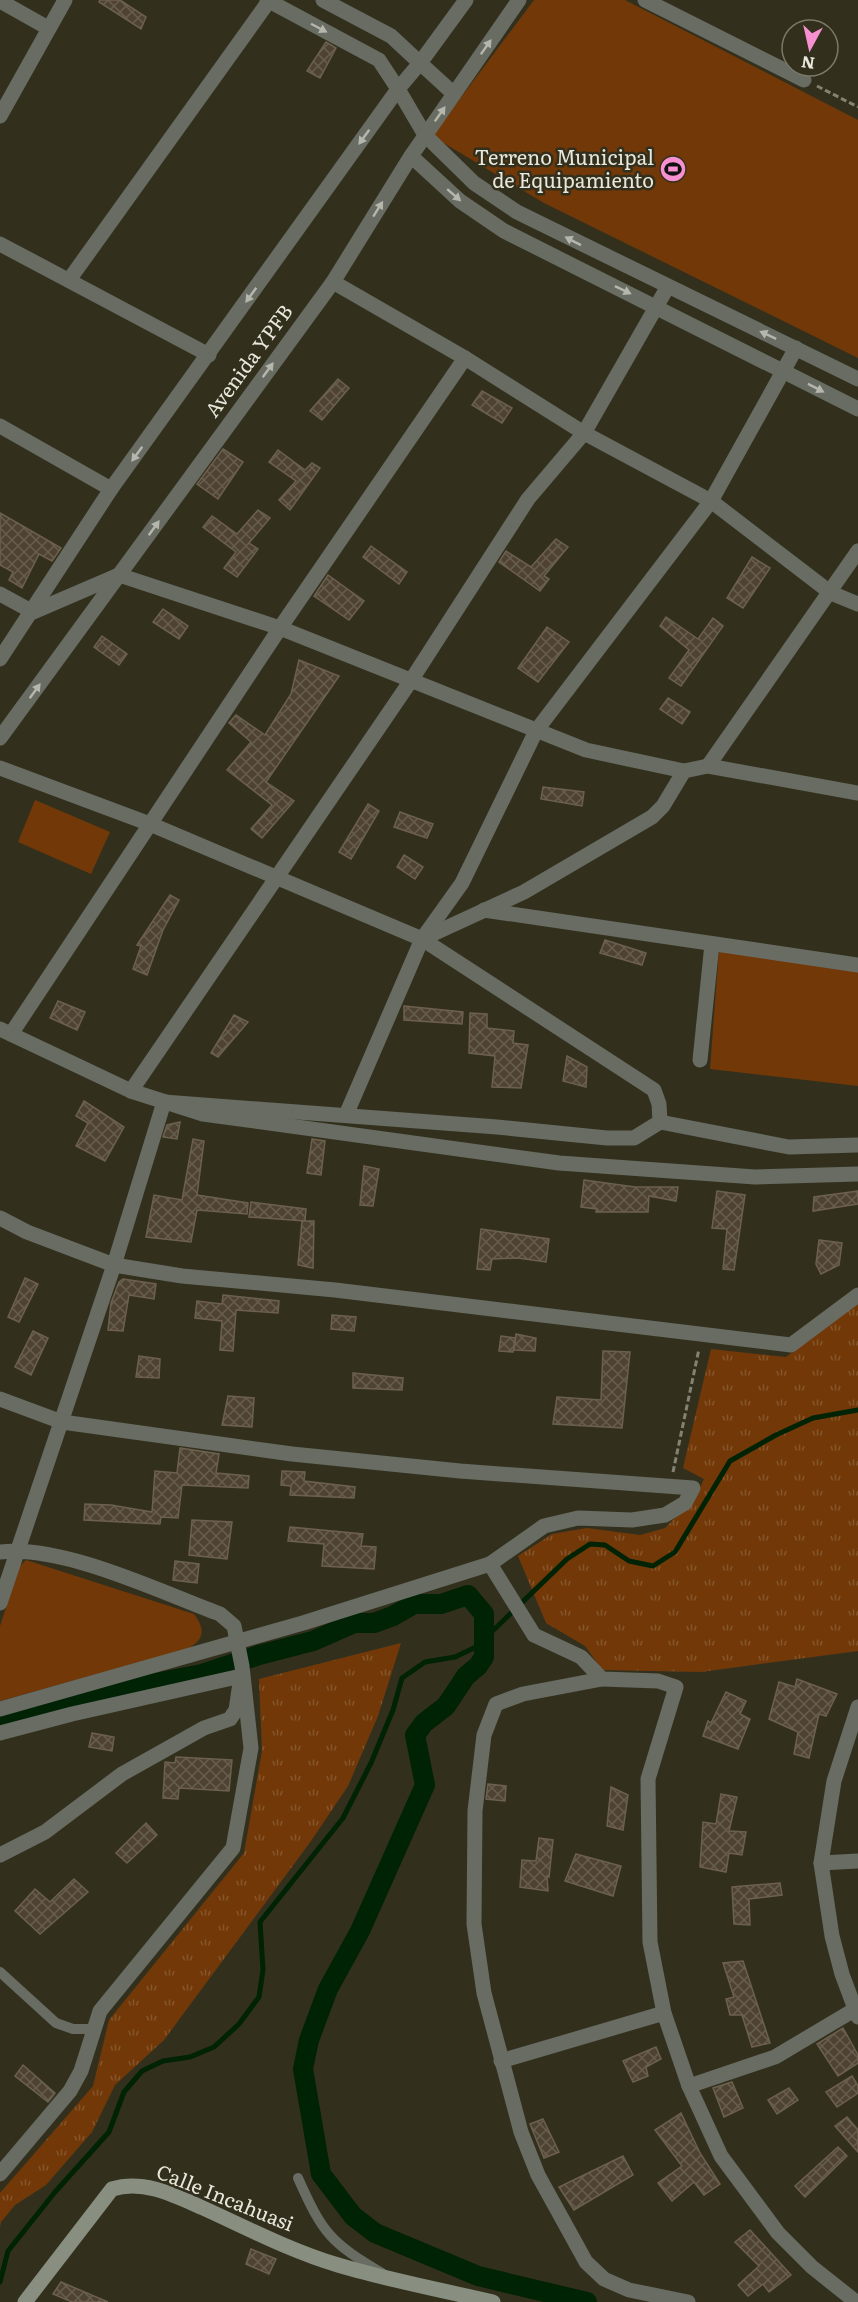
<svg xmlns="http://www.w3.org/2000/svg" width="858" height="2302" font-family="Literata,serif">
<defs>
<pattern id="grass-tufts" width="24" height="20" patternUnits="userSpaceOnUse" patternTransform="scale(1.5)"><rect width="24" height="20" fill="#723808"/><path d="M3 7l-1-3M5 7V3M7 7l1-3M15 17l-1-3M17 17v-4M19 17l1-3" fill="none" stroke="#86552b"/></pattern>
<pattern id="building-cross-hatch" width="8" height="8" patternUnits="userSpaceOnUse" patternTransform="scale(1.5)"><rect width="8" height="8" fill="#4e4332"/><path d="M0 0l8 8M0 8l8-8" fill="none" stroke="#685e4f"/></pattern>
</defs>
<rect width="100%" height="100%" fill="#32301d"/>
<g fill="url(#grass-tufts)">
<path d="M858,1302V1651L701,1672L602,1670L585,1646L546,1623L518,1556L552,1534L587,1528L640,1535L665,1528L696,1496L704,1479L683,1468L711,1349L786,1357Z"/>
<path d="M401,1643L378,1716L348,1786L311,1841L164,2040L115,2085L92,2132L46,2185L15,2205L1,2222L0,2228V2193L93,2086L109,2020L244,1853L262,1751L259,1679Z"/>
</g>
<g fill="#723808">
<path d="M534,0H625L858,120V358L544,203L432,136Z"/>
<path d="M35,800L110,832L91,874L18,842Z"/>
<path d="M719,950L858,972V1086L710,1069Z"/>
<path d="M26,1560L194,1614C206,1630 204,1640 187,1649L0,1701V1626L20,1566Z"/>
</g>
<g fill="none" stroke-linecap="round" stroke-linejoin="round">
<path stroke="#002205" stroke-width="5" d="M0,2282L8,2251L55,2192L109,2132L124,2092L142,2071L163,2061L190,2057L214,2047L239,2024L259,1997L263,1970L260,1922L343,1818L371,1763L393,1710L402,1678L425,1662L455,1657L476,1647L567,1559L590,1544L605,1545L629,1561L653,1566L675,1552L730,1461L776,1435L813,1418L858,1410"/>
<path stroke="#002205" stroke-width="20" d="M0,1725L93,1695L202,1674L259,1655L313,1641L354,1623H374L393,1616L414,1604H441L468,1595L484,1614V1657L478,1666L466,1676L446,1706L424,1723L415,1735L425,1785L360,1931L328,1989L309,2040L303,2069L321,2174L353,2216L375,2233L478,2276L587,2302"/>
</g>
<g fill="url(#building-cross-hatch)" stroke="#6d604f" stroke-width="1.5">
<path d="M100,0H120L146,17L141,29L99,2Z"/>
<path d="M326,42L336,48L320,78L307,71Z"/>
<path d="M338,379L349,388L322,420L310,411Z"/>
<path d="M482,391L512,408L502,423L472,405Z"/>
<path d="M223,449L243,462L218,499L197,484Z"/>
<path d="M278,450L305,470L312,463L320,468L290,510L279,500L296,481L269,462Z"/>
<path d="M258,510L270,518L249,543L258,549L237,577L224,568L236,552L203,527L212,516L237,534Z"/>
<path d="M0,513L61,548L52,561L39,554L22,588L9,580L13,572L0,565Z"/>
<path d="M556,539L568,547L544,576L549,579L540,591L499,562L506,551L531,567Z"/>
<path d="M371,546L407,572L399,584L363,557Z"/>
<path d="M752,557L770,568L743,608L727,598Z"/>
<path d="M328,575L364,601L349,620L314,596Z"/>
<path d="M163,609L188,626L179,639L153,622Z"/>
<path d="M666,617L698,639L713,618L723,626L681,686L669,678L689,650L660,626Z"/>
<path d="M547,627L569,642L538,682L518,668Z"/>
<path d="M102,636L127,654L119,665L94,647Z"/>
<path d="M299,660L339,676L266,782L294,801L262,838L251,829L272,805L227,770L251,742L229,723L236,715L265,735L291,694Z"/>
<path d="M668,698L690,712L682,724L660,709Z"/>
<path d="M543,787L584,792L582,806L541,799Z"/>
<path d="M368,804L379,811L351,859L339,852Z"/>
<path d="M400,812L433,824L427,838L394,827Z"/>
<path d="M404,855L423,867L415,879L397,867Z"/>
<path d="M170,895L179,900L163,930L147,975L133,969L141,946L137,945Z"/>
<path d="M605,940L646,953L642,965L600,953Z"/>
<path d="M58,1001L85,1012L77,1030L50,1018Z"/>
<path d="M404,1006L463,1012L462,1024L404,1020Z"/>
<path d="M470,1013L487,1014V1028L514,1031L513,1043L528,1045L521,1088L492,1087L495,1056L469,1053Z"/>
<path d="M234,1015L248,1022L218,1057L211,1053Z"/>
<path d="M567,1056L587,1067L586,1087L563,1081Z"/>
<path d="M84,1101L124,1127L105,1161L76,1146L88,1123L76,1116Z"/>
<path d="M180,1122L177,1139L163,1137L167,1125Z"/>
<path d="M193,1139L204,1141L197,1195L248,1203L247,1214L197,1210L191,1242L146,1237L154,1195L182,1200Z"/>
<path d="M312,1139L325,1141L321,1175L307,1173Z"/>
<path d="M364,1166L379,1169L373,1206L360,1205Z"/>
<path d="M584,1180L635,1187H678L676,1201L649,1196L648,1212H596L597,1209L581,1207Z"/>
<path d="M717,1191L745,1195L734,1270L723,1269L727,1229L712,1228Z"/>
<path d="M858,1191V1204L813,1211L814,1197Z"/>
<path d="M251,1202L306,1209L305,1221L249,1217Z"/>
<path d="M302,1221H314L313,1268L298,1265Z"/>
<path d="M481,1229L549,1239L546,1262L518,1258L492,1259L490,1270L477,1269Z"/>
<path d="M819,1240L842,1243L839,1265L821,1274L816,1264Z"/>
<path d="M25,1278L38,1284L19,1322L8,1317Z"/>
<path d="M123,1279L156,1284L154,1299L129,1295L123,1331L108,1330L111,1303L119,1282Z"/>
<path d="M223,1295L279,1301L278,1313L236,1310L233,1351L220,1350L222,1321L195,1318L197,1301L222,1304Z"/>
<path d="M332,1315L356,1317L354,1331L331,1329Z"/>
<path d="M33,1331L48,1338L31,1375L15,1367Z"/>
<path d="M516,1334L536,1338L535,1351L514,1350Z"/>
<path d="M501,1336L515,1338L513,1352L499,1351Z"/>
<path d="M603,1351L630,1352L622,1428L553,1424L557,1397L601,1400Z"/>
<path d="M139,1356L160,1359L159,1378L136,1377Z"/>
<path d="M353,1373L403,1378L402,1390L353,1388Z"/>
<path d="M228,1396L254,1398L252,1427L222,1425Z"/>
<path d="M180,1448L219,1454L216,1473L249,1476L248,1488L182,1485L178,1518L161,1517L160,1524L84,1520L85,1504L111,1505L152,1512L155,1471L177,1473Z"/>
<path d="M282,1471L305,1472L304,1481L355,1487L354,1498L290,1495L291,1486L281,1485Z"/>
<path d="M192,1520L232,1522L227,1559L189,1555Z"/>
<path d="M290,1527L363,1534L361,1546L376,1547L374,1569L322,1566L324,1544L288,1541Z"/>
<path d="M175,1561L199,1564L197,1583L173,1580Z"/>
<path d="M797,1679L837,1694L826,1716L819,1714L809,1758L794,1754L798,1732L769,1719L779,1682L795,1687Z"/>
<path d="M726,1692L746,1701L740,1714L750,1719L738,1749L703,1736L708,1721L711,1723Z"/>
<path d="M92,1733L114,1737L112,1751L89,1747Z"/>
<path d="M176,1757L232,1760L229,1791L179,1788L178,1799L163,1798L165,1762L175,1763Z"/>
<path d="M488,1784L506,1786L505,1801L486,1799Z"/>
<path d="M611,1787L628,1795L623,1830L607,1826Z"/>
<path d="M721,1794L737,1797L729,1831L746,1832L742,1855L729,1853L726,1872L700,1867L703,1822L716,1824Z"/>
<path d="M146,1823L157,1835L127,1863L116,1853Z"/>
<path d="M539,1838L553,1840L549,1877L547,1876L548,1891L520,1887L522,1860L536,1861Z"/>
<path d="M576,1854L621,1866L613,1896L565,1881Z"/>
<path d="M74,1879L88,1892L40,1934L15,1911L35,1889L50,1902Z"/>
<path d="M780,1883L782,1895L749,1899L750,1925L734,1924L732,1887Z"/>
<path d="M743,1961L770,2043L752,2047L742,2015H730L726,1999L734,1997L723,1963Z"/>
<path d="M843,2028L858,2055V2063L838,2076L817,2044Z"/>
<path d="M656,2047L661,2059L646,2067L648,2076L633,2082L623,2061Z"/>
<path d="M23,2065L55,2093L48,2102L15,2076Z"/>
<path d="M852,2076L858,2086V2093L837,2107L826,2092Z"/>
<path d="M732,2082L743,2108L724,2117L713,2088Z"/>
<path d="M789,2088L798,2100L777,2114L768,2100Z"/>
<path d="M681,2113L700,2153L720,2184L704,2195L694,2182L672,2201L658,2183L682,2166L655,2130Z"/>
<path d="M847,2117L858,2130V2152L835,2126Z"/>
<path d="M543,2119L559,2152L544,2158L530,2124Z"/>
<path d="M838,2147L847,2156L805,2197L795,2186Z"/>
<path d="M623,2156L633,2175L574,2210L559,2187Z"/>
<path d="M750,2230L791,2275L769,2292L763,2284L748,2296L738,2285L759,2266L735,2242Z"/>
<path d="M251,2249L276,2259L269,2274L246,2264Z"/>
<path d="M61,2282L108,2302H72L53,2294Z"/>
</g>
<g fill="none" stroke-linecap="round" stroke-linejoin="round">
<g stroke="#848272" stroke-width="3" stroke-dasharray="6 3" stroke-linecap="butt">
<path d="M817,86L858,107"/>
<path d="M673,1472L699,1349"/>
</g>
<g stroke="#686c63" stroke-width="10">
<path d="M0,1972L56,2023L73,2029H92"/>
<path d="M298,2178C323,2234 330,2242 382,2273"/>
</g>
<g stroke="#686c63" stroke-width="15">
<path d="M267,0L379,60L398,89"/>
<path d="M323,0L391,36L420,63L466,0"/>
<path d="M645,0L804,80"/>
<path d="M0,1L48,28"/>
<path d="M454,94L519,0"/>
<path d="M0,116L65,0"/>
<path d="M425,135L474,183L517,212L858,379"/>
<path d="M411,156L460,201L504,231L858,409"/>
<path d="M0,244L209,355"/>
<path d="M69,280L269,1"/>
<path d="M333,282L465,358L584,433L711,501L831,593L858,604"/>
<path d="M0,426L111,489"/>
<path d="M0,594L33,612L119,575L280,628L586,750L684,771L663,806L652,817L524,892L422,939"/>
<path d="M708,766L858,551"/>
<path d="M0,768L150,824L422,939L654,1090L659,1104L660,1122L634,1138H607L497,1127L164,1102L114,1265L0,1603"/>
<path d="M684,771L708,766L858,793"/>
<path d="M484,910L858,965"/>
<path d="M0,1029L131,1091L203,1114L559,1163L755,1177L858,1174"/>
<path d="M11,1034L280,628L465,358"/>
<path d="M700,1060L712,944"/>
<path d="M131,1091L412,679L528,499L584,433L667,288"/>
<path d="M346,1115L422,939L462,883L536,731L711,501L796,348"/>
<path d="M660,1122L789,1147L858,1145"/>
<path d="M0,1218L27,1232L114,1265L182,1276L335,1290L791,1345L858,1295"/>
<path d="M0,1399L62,1422L292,1454L460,1471L693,1488L685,1503L665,1515L632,1520L578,1518L544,1526L490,1564L303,1623L0,1709"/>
<path d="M490,1564L534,1635L581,1657L602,1679L658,1681L676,1687L648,1779L650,1942L664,2013L689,2086L721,2156L778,2233L812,2267L856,2302"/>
<path d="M602,1679L523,1694L496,1704L484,1735L475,1811L474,1924L484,1993L521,2132L538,2175L586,2262L604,2279L629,2290L688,2302"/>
<path d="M858,1707L834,1781L821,1863L832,1936L842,1974L858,2017"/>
<path d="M0,1733L72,1714L241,1676L236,1710L230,1719L204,1728L122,1774L45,1832L0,1855"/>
<path d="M821,1863L858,1861"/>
<path d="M501,2061L664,2013"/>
<path d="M689,2086L775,2057L854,2010"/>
</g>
<g stroke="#686c63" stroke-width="15">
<path d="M398,89L425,135"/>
<path d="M0,659L111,489L398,89L420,63L454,94L411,156L333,282L0,738"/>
<path d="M0,1552C64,1545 158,1591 220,1614L234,1626L242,1666L251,1748L233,1848L100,2011L81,2071L70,2091L0,2174"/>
</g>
<path stroke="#888e80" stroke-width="15" d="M25,2302L112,2189C143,2179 174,2195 203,2208C247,2228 291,2251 338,2265C388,2280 441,2290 493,2302"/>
</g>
<defs><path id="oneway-solid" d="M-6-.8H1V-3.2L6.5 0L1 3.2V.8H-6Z" transform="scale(1.5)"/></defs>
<g fill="#b5b6ac">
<use href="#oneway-solid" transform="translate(319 28) rotate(28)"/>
<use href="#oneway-solid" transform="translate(486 47) rotate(-55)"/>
<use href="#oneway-solid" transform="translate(440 114) rotate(-55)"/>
<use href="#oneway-solid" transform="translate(364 137) rotate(126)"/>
<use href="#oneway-solid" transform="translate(454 195) rotate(41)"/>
<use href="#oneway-solid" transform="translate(378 209) rotate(-58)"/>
<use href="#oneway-solid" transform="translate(573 241) rotate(-153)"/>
<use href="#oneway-solid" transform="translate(623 290) rotate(26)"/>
<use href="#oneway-solid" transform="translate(251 295) rotate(126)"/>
<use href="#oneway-solid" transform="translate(768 335) rotate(-155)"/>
<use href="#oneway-solid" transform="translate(268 370) rotate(-54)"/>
<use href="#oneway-solid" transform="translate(816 388) rotate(27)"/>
<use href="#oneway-solid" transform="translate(137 454) rotate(126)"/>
<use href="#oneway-solid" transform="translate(154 528) rotate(-54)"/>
<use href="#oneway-solid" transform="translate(35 691) rotate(-54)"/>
</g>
<defs>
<symbol id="stadium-disc" viewBox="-11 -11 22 22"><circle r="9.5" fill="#f690d0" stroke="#32301d"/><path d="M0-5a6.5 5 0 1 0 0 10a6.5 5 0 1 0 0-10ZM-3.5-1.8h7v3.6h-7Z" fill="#111"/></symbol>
</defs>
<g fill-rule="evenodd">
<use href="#stadium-disc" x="658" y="154" width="30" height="30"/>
</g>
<g text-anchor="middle" stroke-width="5" stroke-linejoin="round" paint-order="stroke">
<g font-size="20" fill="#e9e7dc" stroke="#32301d" text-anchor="end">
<text x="654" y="165">Terreno Municipal<tspan x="654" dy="23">de Equipamiento</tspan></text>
</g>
<g font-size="20" fill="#e9e7dc" stroke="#32301d">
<text transform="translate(249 361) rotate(-54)" y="7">Avenida YPFB</text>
<text transform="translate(225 2198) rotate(22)" y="7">Calle Incahuasi</text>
</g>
</g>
<g transform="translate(810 48) rotate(188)"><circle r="28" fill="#32301d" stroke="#7b7969" stroke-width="1.5"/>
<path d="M0-4.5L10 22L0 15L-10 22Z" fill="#f690d0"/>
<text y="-9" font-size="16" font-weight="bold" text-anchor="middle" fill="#e9e7dc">N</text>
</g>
</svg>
